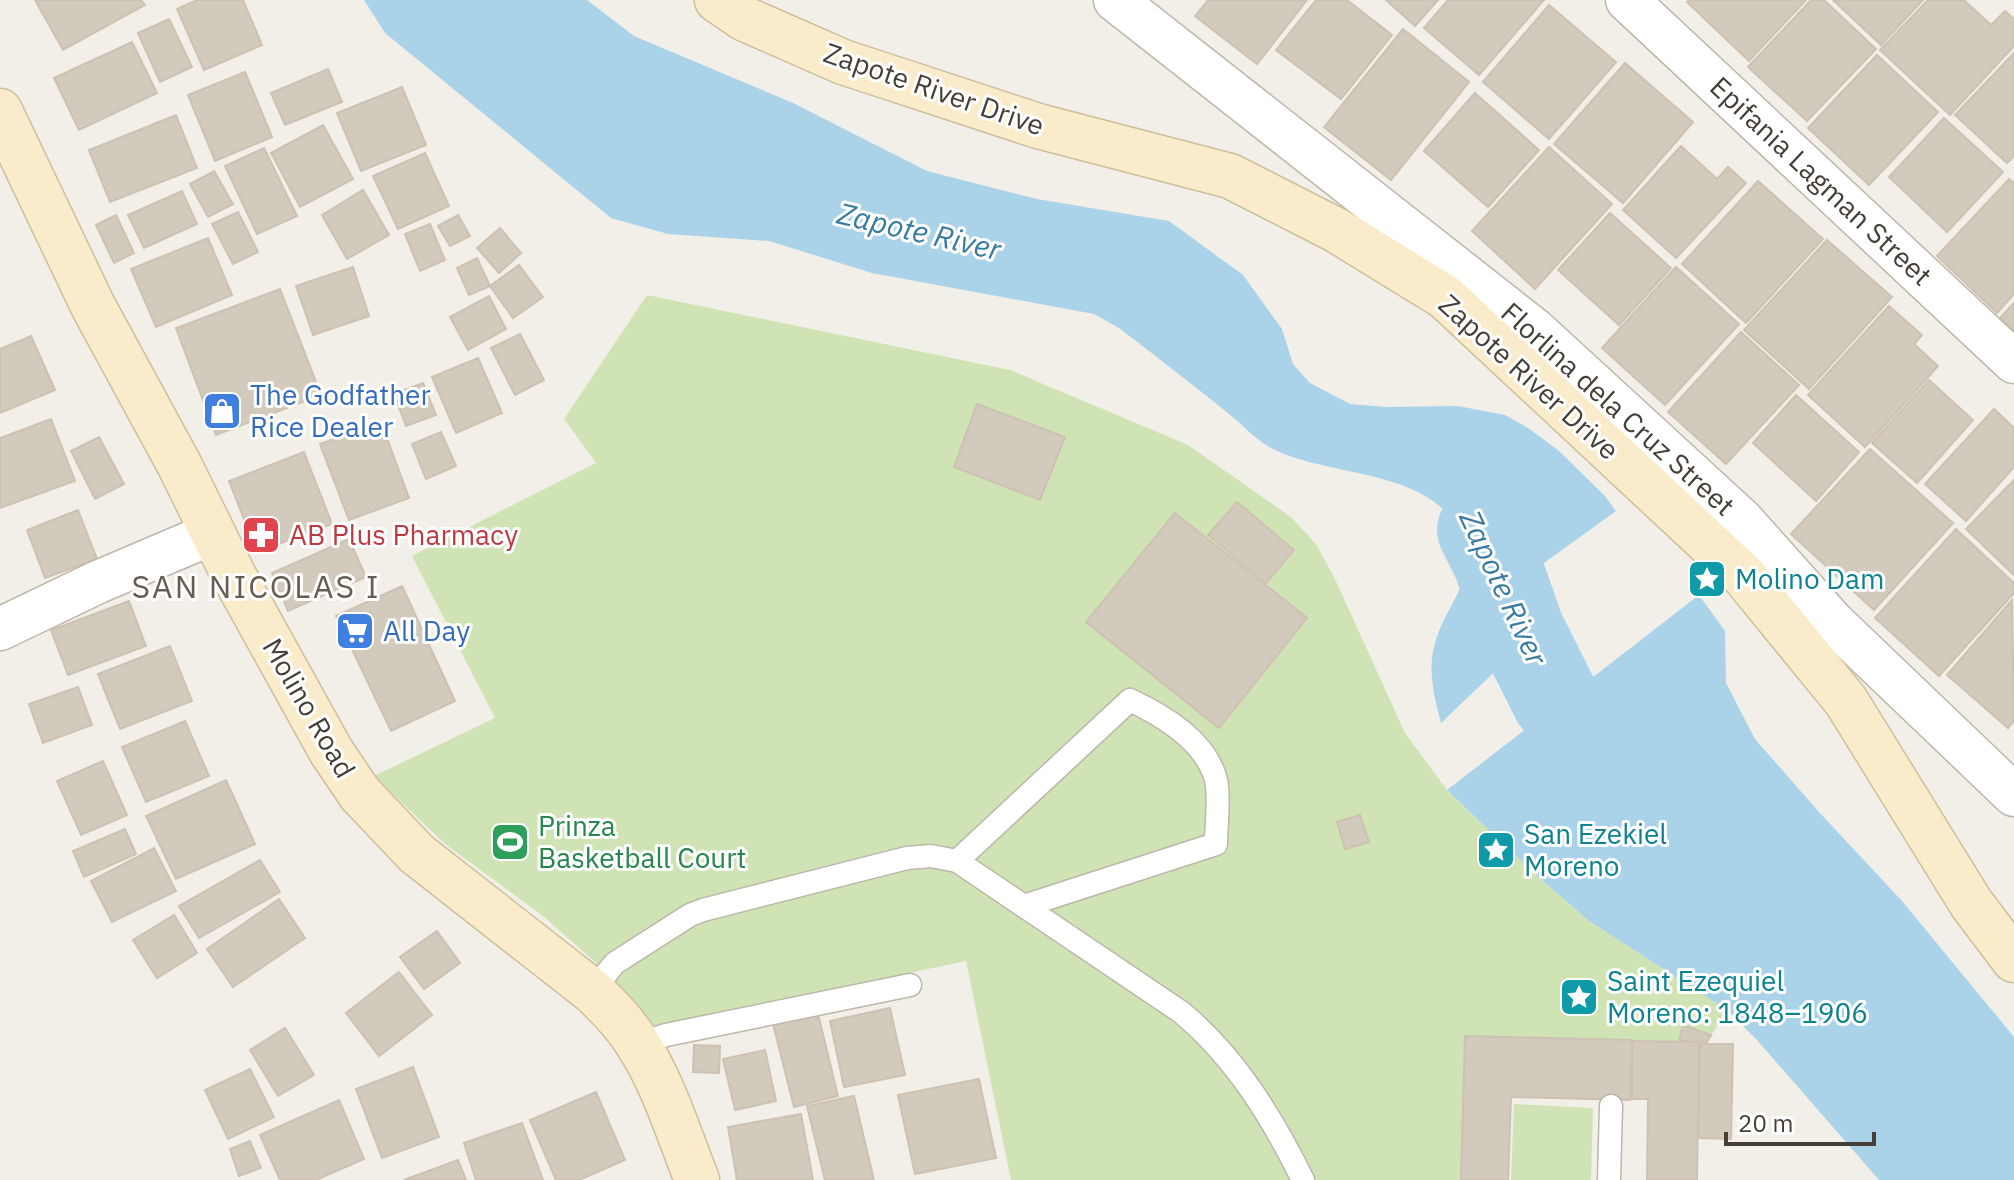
<svg xmlns="http://www.w3.org/2000/svg" width="2014" height="1180" font-family="'IBM Plex Sans',sans-serif">
<rect width="100%" height="100%" fill="#f2efe8"/>
<g fill="#d0e3b4">
<path d="M647,295L1010,370L1188,445L1291,517L1316,544L1335,579L1405,733L1447,790L1536,875L1589,921L1727,1010L1707,1042L1466,1036L1461,1180H1011L966,961L647,1028L595,962L543,916L445,844L374,776L495,718L412,556L596,463L564,419Z"/>
<path d="M1514,1104L1593,1108L1591,1180H1511Z"/>
</g>
<g fill="#aad3ea">
<path d="M364,0H587L634,36L793,103L927,171L1037,199L1169,221L1243,275L1282,329L1293,364L1310,383L1350,404L1387,407L1458,406L1505,415L1528,428L1559,451L1604,495L1616,511L1530,573L1557,612L1441,723C1433,692 1426,664 1438,634C1447,608 1470,583 1466,555C1452,465 1333,481 1271,448C1256,440 1243,425 1229,414C1193,385 1156,356 1119,328L1094,314L872,273L769,241L668,234L611,218L385,33Z"/>
<path d="M1699,595L1725,631L1726,683L1755,739L1819,812L1902,901L2014,1037V1180H1879L1757,1040L1727,1010L1589,921L1536,875L1447,790Z"/>
</g>
<g fill="none" stroke-linecap="round" stroke-linejoin="round">
<path stroke="#aad3ea" stroke-width="88" d="M1481,530L1496,560L1521,631L1555,699L1606,759L1641,791"/>
</g>
<g fill="#d3cabe" stroke="#cdc1b2" stroke-width="2">
<path d="M35,0H141L145,5L63,50Z"/>
<path d="M197,0H243L262,45L204,70L177,9Z"/>
<path d="M1208,0H1307L1257,64L1195,16Z"/>
<path d="M1316,0H1347L1392,35L1341,99L1276,50Z"/>
<path d="M1386,0H1438L1415,26Z"/>
<path d="M1448,0H1544L1479,75L1424,28Z"/>
<path d="M1689,0H1806L1749,61L1687,2Z"/>
<path d="M1811,0H1824L1876,49L1807,121L1748,67Z"/>
<path d="M1833,0H1923L1881,45Z"/>
<path d="M1928,0H1964L1991,25L2005,11L2014,19V46L1950,115L1880,50Z"/>
<path d="M1549,5L1616,62L1549,139L1483,82Z"/>
<path d="M169,19L192,67L160,82L138,33Z"/>
<path d="M1403,29L1469,82L1391,180L1324,127Z"/>
<path d="M132,42L157,93L79,130L54,78Z"/>
<path d="M2014,53V156L2007,163L1955,115Z"/>
<path d="M1877,55L1938,112L1869,185L1808,128Z"/>
<path d="M1625,63L1693,122L1623,203L1554,144Z"/>
<path d="M328,69L342,102L285,125L271,93Z"/>
<path d="M245,72L272,137L215,161L188,95Z"/>
<path d="M402,87L426,145L361,171L337,113Z"/>
<path d="M1475,93L1539,150L1488,207L1424,151Z"/>
<path d="M176,115L197,168L110,202L89,150Z"/>
<path d="M1944,118L2003,172L1947,232L1889,177Z"/>
<path d="M323,125L353,179L300,207L271,153Z"/>
<path d="M1681,146L1717,179L1728,167L1746,183L1676,258L1623,210Z"/>
<path d="M1549,147L1612,204L1535,289L1472,231Z"/>
<path d="M264,148L297,216L257,234L225,166Z"/>
<path d="M425,153L449,206L398,229L373,176Z"/>
<path d="M214,171L233,204L208,217L190,184Z"/>
<path d="M2009,179L2014,183V294L1997,313L1937,256Z"/>
<path d="M1758,181L1823,239L1746,323L1682,264Z"/>
<path d="M363,190L389,235L347,259L322,215Z"/>
<path d="M182,191L197,224L144,248L128,215Z"/>
<path d="M238,212L258,252L233,264L212,224Z"/>
<path d="M1610,213L1671,268L1619,325L1558,270Z"/>
<path d="M116,215L134,253L114,263L96,225Z"/>
<path d="M458,215L470,236L450,246L438,226Z"/>
<path d="M430,224L445,260L420,271L405,234Z"/>
<path d="M500,228L521,253L499,273L477,248Z"/>
<path d="M208,238L232,295L156,327L131,269Z"/>
<path d="M1827,240L1892,297L1809,389L1744,330Z"/>
<path d="M477,258L490,286L469,295L457,268Z"/>
<path d="M519,265L543,297L513,318L490,286Z"/>
<path d="M353,267L369,316L313,335L296,286Z"/>
<path d="M1676,267L1739,324L1665,405L1602,348Z"/>
<path d="M280,289L321,395L216,435L176,328Z"/>
<path d="M489,296L506,329L468,350L450,317Z"/>
<path d="M2014,303V331L2000,318Z"/>
<path d="M1889,306L1922,335L1914,344L1938,366L1865,447L1808,395Z"/>
<path d="M1741,332L1799,385L1726,464L1668,412Z"/>
<path d="M520,334L544,380L515,395L491,348Z"/>
<path d="M31,336L55,390L0,413V349Z"/>
<path d="M478,358L502,413L456,433L432,377Z"/>
<path d="M1929,380L1973,420L1917,483L1872,443Z"/>
<path d="M423,383L436,415L406,426L394,394Z"/>
<path d="M1796,395L1859,452L1816,501L1753,443Z"/>
<path d="M977,404L1065,437L1040,500L954,467Z"/>
<path d="M1994,409L2014,428V467L1966,521L1925,484Z"/>
<path d="M51,419L75,481L0,508V438Z"/>
<path d="M381,422L409,498L349,520L320,444Z"/>
<path d="M441,432L456,466L426,479L412,444Z"/>
<path d="M99,437L124,484L95,499L71,451Z"/>
<path d="M1870,449L1953,523L1874,610L1791,534Z"/>
<path d="M304,452L332,524L257,552L229,481Z"/>
<path d="M2014,480V575L1966,529Z"/>
<path d="M1237,502L1294,550L1266,583L1208,535Z"/>
<path d="M78,510L97,559L45,578L27,530Z"/>
<path d="M1175,513L1307,618L1219,728L1086,622Z"/>
<path d="M1956,529L2014,583V593L1939,676L1875,618Z"/>
<path d="M349,539L366,577L288,611L272,573Z"/>
<path d="M402,586L455,701L391,731L336,616Z"/>
<path d="M2012,600L2014,721L2008,728L1947,675Z"/>
<path d="M129,601L146,646L68,675L51,630Z"/>
<path d="M170,646L192,701L120,729L98,674Z"/>
<path d="M78,687L92,725L43,743L29,704Z"/>
<path d="M185,721L209,776L146,802L122,747Z"/>
<path d="M103,761L127,815L81,835L57,781Z"/>
<path d="M226,780L255,844L176,879L146,816Z"/>
<path d="M1360,815L1369,842L1345,849L1337,822Z"/>
<path d="M125,829L136,854L84,877L73,851Z"/>
<path d="M154,848L176,891L112,922L91,881Z"/>
<path d="M260,860L280,892L199,938L179,906Z"/>
<path d="M279,899L305,938L233,987L207,949Z"/>
<path d="M174,915L197,953L157,978L133,940Z"/>
<path d="M437,931L460,963L424,989L400,957Z"/>
<path d="M399,972L432,1015L379,1056L346,1013Z"/>
<path d="M890,1008L905,1075L844,1087L830,1021Z"/>
<path d="M818,1014L838,1096L794,1107L773,1024Z"/>
<path d="M1683,1025L1711,1035L1707,1042L1679,1041Z"/>
<path d="M285,1028L314,1075L278,1096L250,1050Z"/>
<path d="M1465,1036L1632,1040L1630,1100L1511,1097L1508,1180H1461Z"/>
<path d="M1632,1041L1699,1042L1697,1180H1647L1648,1099H1632Z"/>
<path d="M1700,1044H1733L1731,1139L1698,1138Z"/>
<path d="M694,1045L720,1046L719,1073L693,1072Z"/>
<path d="M765,1050L776,1101L735,1110L723,1059Z"/>
<path d="M413,1067L439,1137L382,1158L356,1089Z"/>
<path d="M250,1069L274,1117L228,1139L205,1090Z"/>
<path d="M979,1079L996,1158L915,1174L898,1095Z"/>
<path d="M596,1092L625,1160L579,1180H556L530,1120Z"/>
<path d="M854,1096L874,1180H825L807,1106Z"/>
<path d="M339,1100L364,1159L316,1180H280L260,1135Z"/>
<path d="M801,1114L813,1180H737L728,1127Z"/>
<path d="M522,1123L543,1180H476L464,1143Z"/>
<path d="M250,1141L261,1168L239,1176L230,1149Z"/>
<path d="M458,1160L466,1180H404Z"/>
</g>
<g fill="none" stroke-linecap="round" stroke-linejoin="round">
<defs>
<g id="service">
<path d="M957,861L1130,700C1164,716 1206,741 1216,780C1220,797 1216,826 1216,844L1024,906"/>
<path d="M592,991L615,963L690,915L703,910L907,858L931,856L957,861L1181,1012C1235,1057 1272,1117 1303,1180"/>
<path d="M638,1044L666,1035L910,985"/>
<path d="M1609,1180L1611,1106"/>
</g>
<g id="minor">
<path d="M1115,0L1535,330L1742,520L1833,622L2014,795"/>
<path d="M1627,0L2014,362"/>
<path d="M0,629L98,582L213,533"/>
</g>
<g id="secondary">
<path d="M717,0L745,19L843,62L1038,126L1230,176L1336,230L1445,297L1743,575L1846,701L1971,903L2014,960"/>
<path d="M0,111L93,306L180,466L235,578L331,751L360,794L417,854L592,991C609,1007 625,1023 637,1043C664,1084 679,1135 697,1180"/>
</g>
</defs>
<use href="#service" stroke="#bdb6ab" stroke-width="25"/>
<use href="#minor" stroke="#bdb6ab" stroke-width="45"/>
<use href="#secondary" stroke="#cebe9b" stroke-width="47"/>
<use href="#service" stroke="#fff" stroke-width="22"/>
<use href="#minor" stroke="#fff" stroke-width="42"/>
<use href="#secondary" stroke="#faeccb" stroke-width="44"/>
</g>
<defs>
<symbol id="shop-square" viewBox="-11 -11 22 22"><rect x="-9" y="-9" width="18" height="18" rx="4" fill="#3f7fe0" stroke="#fff"/><path d="M-5-2.5h2.3a2.7 3.5 0 0 1 5.4 0H5L5.5 6h-11ZM-1.5-2.5h3a1.5 2.3 0 0 0-3 0Z" fill="#fff"/></symbol>
<symbol id="pharmacy-square" viewBox="-11 -11 22 22"><rect x="-9" y="-9" width="18" height="18" rx="4" fill="#e0444e" stroke="#fff"/><path d="M-2-6h4v4h4v4h-4v4h-4v-4h-4v-4h4Z" fill="#fff"/></symbol>
<symbol id="sight-square" viewBox="-11 -11 22 22"><rect x="-9" y="-9" width="18" height="18" rx="4" fill="#0f9aa8" stroke="#fff"/><path d="M0-6L1.8-2.2L6-1.7L2.9 1.2L3.7 5.4L0 3.3L-3.7 5.4L-2.9 1.2L-6-1.7L-1.8-2.2Z" fill="#fff"/></symbol>
<symbol id="supermarket-square" viewBox="-11 -11 22 22"><rect x="-9" y="-9" width="18" height="18" rx="4" fill="#3f7fe0" stroke="#fff"/><path d="M-6-5.5h2.5l.6 2H6L4.5 2H-2.5L-4.4-4H-6ZM-1.5 3.2a1.3 1.3 0 1 0 .1 0ZM3 3.2a1.3 1.3 0 1 0 .1 0Z" fill="#fff"/></symbol>
<symbol id="stadium-square" viewBox="-11 -11 22 22"><rect x="-9" y="-9" width="18" height="18" rx="4" fill="#2e9e5b" stroke="#fff"/><path d="M0-5a6.5 5 0 1 0 0 10a6.5 5 0 1 0 0-10ZM-3.5-1.8h7v3.6h-7Z" fill="#fff"/></symbol>
</defs>
<g fill-rule="evenodd">
<use href="#shop-square" x="200" y="389" width="44" height="44"/>
<use href="#pharmacy-square" x="239" y="513" width="44" height="44"/>
<use href="#sight-square" x="1685" y="557" width="44" height="44"/>
<use href="#supermarket-square" x="333" y="609" width="44" height="44"/>
<use href="#stadium-square" x="488" y="820" width="44" height="44"/>
<use href="#sight-square" x="1474" y="828" width="44" height="44"/>
<use href="#sight-square" x="1557" y="975" width="44" height="44"/>
</g>
<g text-anchor="middle" stroke-width="6" stroke-linejoin="round" paint-order="stroke">
<g font-size="28" fill="#453f37" stroke="#fff">
<text transform="translate(934 89) rotate(19)" y="10">Zapote River Drive</text>
<text transform="translate(1821 181) rotate(43)" y="10">Epifania Lagman Street</text>
<text transform="translate(1529 377) rotate(42)" y="10">Zapote River Drive</text>
<text transform="translate(1618 409) rotate(42)" y="10">Florlina dela Cruz Street</text>
<text transform="translate(309 708) rotate(60)" y="10">Molino Road</text>
</g>
<g font-size="28" fill="#366cbe" stroke="#fff" text-anchor="start">
<text x="250" y="405">The Godfather<tspan x="250" dy="32">Rice Dealer</tspan></text>
<text x="383" y="641">All Day</text>
</g>
<g font-size="28" fill="#be3a42" stroke="#fff" text-anchor="start">
<text x="289" y="545">AB Plus Pharmacy</text>
</g>
<g font-size="28" fill="#0d838f" stroke="#fff" text-anchor="start">
<text x="1735" y="589">Molino Dam</text>
<text x="1524" y="844">San Ezekiel<tspan x="1524" dy="32">Moreno</tspan></text>
<text x="1607" y="991">Saint Ezequiel<tspan x="1607" dy="32">Moreno: 1848–1906</tspan></text>
</g>
<g font-size="28" fill="#27864d" stroke="#fff" text-anchor="start">
<text x="538" y="836">Prinza<tspan x="538" dy="32">Basketball Court</tspan></text>
</g>
<g font-size="30" font-style="italic" fill="#387aa0" stroke="#fff">
<text transform="translate(919 232) rotate(13)" y="10">Zapote River</text>
<text transform="translate(1503 588) rotate(65)" y="10">Zapote River</text>
</g>
<g font-size="32" letter-spacing="2" fill="#675c4f" stroke="#fff">
<text x="256" y="598">SAN NICOLAS I</text>
</g>
</g>
<path d="M1726 1132v12h148v-12" fill="none" stroke="#453f37" stroke-width="4"/>
<text x="1738" y="1132" font-size="24" fill="#453f37" stroke="#ffffff" stroke-width="6" paint-order="stroke">20 m</text>
</svg>
